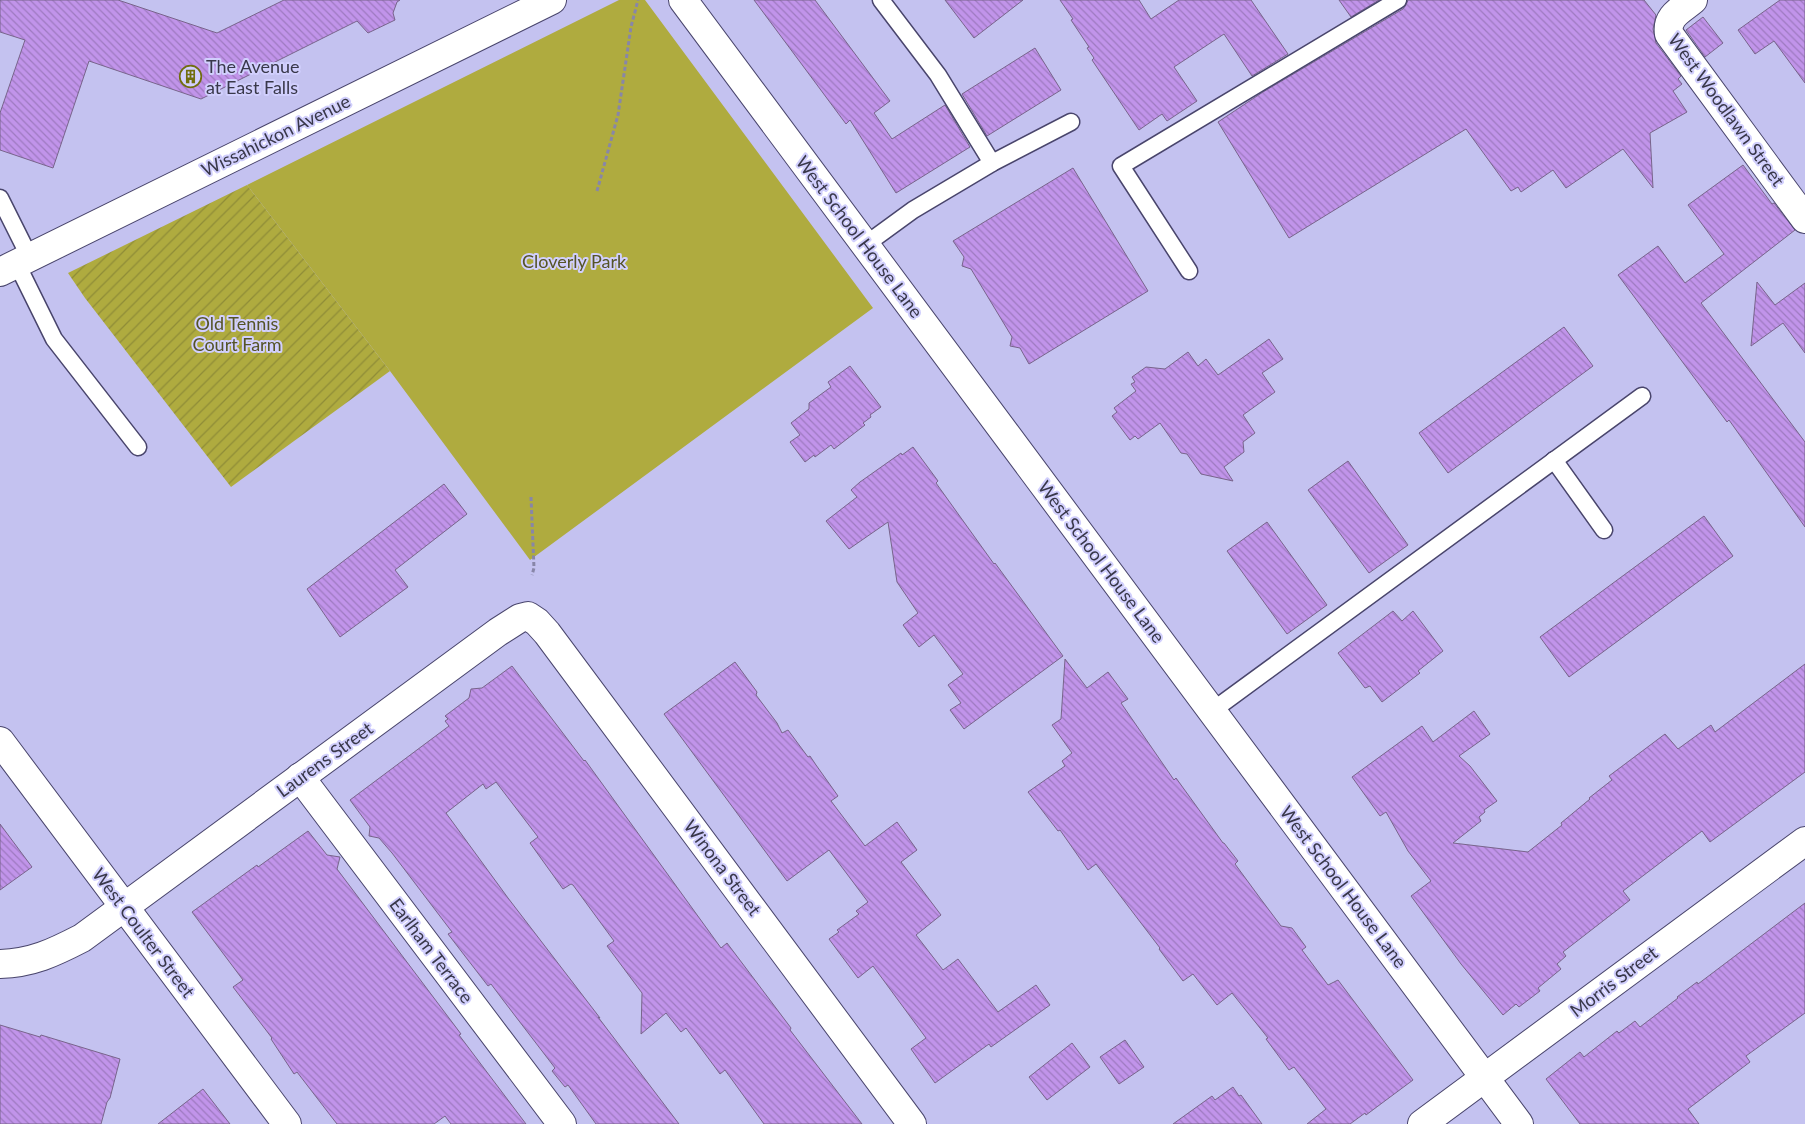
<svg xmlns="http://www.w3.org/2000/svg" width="1805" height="1124" font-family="Lato,sans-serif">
<defs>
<pattern id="garden-furrows" width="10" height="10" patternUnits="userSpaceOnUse" patternTransform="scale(1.25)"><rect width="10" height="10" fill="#afab3f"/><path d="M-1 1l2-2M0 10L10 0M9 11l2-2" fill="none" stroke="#8f8c37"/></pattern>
<pattern id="building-back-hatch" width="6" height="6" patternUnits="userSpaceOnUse" patternTransform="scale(1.25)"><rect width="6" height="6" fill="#c194ea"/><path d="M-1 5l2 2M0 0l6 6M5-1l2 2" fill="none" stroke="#9e7ac0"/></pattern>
</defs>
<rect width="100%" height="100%" fill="#c4c2f0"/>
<path fill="#afab3f" d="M619,0H645L873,308L530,560L390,371L247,185Z"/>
<path fill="url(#garden-furrows)" d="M247,185L390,371L231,487L85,298L68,273Z"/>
<g fill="url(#building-back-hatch)" stroke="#78648b">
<path d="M0,0H118L217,33L284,0H400L397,2L393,13L395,20L368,33L357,21L201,99L89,61L53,168L0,150V113L25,40L0,32Z"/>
<path d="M754,0H815L890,101L874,113L892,139L945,105L970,147L896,193L850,120L846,124Z"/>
<path d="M945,0H1023L974,38Z"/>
<path d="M1060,0H1139L1151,19L1179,0H1251L1288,54L1252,76L1224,34L1174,67L1197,101L1167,121L1162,114L1139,130L1092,60L1094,58L1087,48L1089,47L1071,20L1073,19Z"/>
<path d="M1339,0H1379L1351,17Z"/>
<path d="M1408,0H1644L1656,15L1653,29L1656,43L1681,76L1678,79L1682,84L1673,91L1687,112L1650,133L1653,188L1623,149L1566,188L1553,170L1521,192L1518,187L1511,191L1466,129L1289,238L1218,122L1263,92L1403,9L1406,5Z"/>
<path d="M1780,0H1805V83L1774,41L1755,54L1738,30Z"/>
<path d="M1703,17L1723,43L1705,57L1686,30Z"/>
<path d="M1035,48L1061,90L987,136L962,94Z"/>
<path d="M1743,165L1772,204L1774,203L1795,230L1701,303L1805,442V527L1729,420L1727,422L1618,275L1658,246L1685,283L1724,254L1688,205Z"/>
<path d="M1073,168L1148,291L1029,364L1020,348L1010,346L1012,337L971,269L962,266L964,257L953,241Z"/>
<path d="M1757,282L1775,305L1805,283V353L1783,323L1751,346Z"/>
<path d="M1564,327L1593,366L1448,473L1419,433Z"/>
<path d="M1269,339L1283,359L1262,373L1275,392L1243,415L1255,433L1243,442L1244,452L1224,467L1233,481L1201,474L1187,454L1181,453L1160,423L1138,439L1135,436L1130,440L1112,416L1117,412L1114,408L1136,391L1131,384L1135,382L1132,377L1146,367L1165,369L1188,352L1198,366L1206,359L1218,375Z"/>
<path d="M850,366L881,407L870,415L871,417L863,423L865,425L834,449L831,445L815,457L814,455L805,462L790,442L800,435L791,423L809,409V403L831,387L828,382Z"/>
<path d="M913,447L938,481L936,483L994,564L995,563L1063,656L964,729L950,710L961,703L948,685L963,674L934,635L919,647L903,625L918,613L897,582L888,522L849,549L826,521L857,497L851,490L860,482L901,453L902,455Z"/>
<path d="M1348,461L1408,545L1369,573L1308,490Z"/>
<path d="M444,484L467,514L395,570L408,587L340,637L307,589Z"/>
<path d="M1704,516L1733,556L1569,677L1540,637Z"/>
<path d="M1267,522L1327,605L1287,634L1227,551Z"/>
<path d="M1393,611L1402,621L1413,611L1443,651L1418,671L1420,673L1382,702L1370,686L1365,688L1338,653Z"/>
<path d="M1065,659L1087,688L1108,672L1128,699L1121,703L1174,780L1176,778L1223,843H1224L1238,861L1235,864L1260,898L1281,926L1292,928L1306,947L1302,950L1328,985L1338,980L1413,1080L1366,1115L1365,1113L1350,1124H1307L1326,1109L1294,1067L1289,1070L1266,1039L1268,1038L1232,993L1217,1005L1193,974L1183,981L1159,949L1160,948L1096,864L1088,870L1060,830L1058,831L1028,792L1065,766L1062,761L1072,753L1052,725L1061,719Z"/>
<path d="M735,662L757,692L756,695L777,723L782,733L788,730L808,757L810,756L816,765L838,796L831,801L865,846L897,822L917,850L901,862L941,915L916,935L943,970L958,959L998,1012L1036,985L1050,1005L991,1047L989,1044L935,1083L911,1049L926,1038L873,966L858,978L829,939L839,932L837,930L859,914L856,911L868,902L829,850L787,881L664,714Z"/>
<path d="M1805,664V772L1710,842L1702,831L1623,891L1630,900L1563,952L1566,956L1557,964L1561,969L1538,988L1540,991L1519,1007L1516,1004L1503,1015L1461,964L1411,896L1431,881L1408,851L1386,812L1380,816L1352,777L1422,726L1433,742L1474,711L1490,734L1459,756L1470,766L1497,801L1484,810L1485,812L1479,817L1481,821L1453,843L1528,852L1562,825L1561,823L1590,799L1589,798L1612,780L1609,776L1665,734L1678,749L1711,725L1715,732Z"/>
<path d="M512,666L584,761L585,760L721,948L727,943L791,1028L790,1030L862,1124H764L725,1070L720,1074L686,1028L681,1032L666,1013L641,1034L642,993L607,946L614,941L573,885L571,884L563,889L530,843L538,837L496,782L486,789L483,784L446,813L508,898L600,1018L598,1017L679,1124H596L568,1085L565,1087L552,1071L555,1068L503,1000L491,984L488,986L448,934L452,932L392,853L379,838L369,836L370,827L350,800L449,726L445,721L448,719L445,716L469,698L471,689L482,688Z"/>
<path d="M0,824L32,867L0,890Z"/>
<path d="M308,831L327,855L340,857L337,869L461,1034L459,1035L526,1124H451L445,1116L434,1124H337L297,1072L294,1074L271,1039L272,1038L233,987L243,980L192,912L257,865L258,867Z"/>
<path d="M1805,903V1013L1746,1056L1750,1062L1688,1109L1699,1124H1580L1546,1079L1580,1052L1584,1057L1617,1031L1619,1033L1635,1021L1640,1027L1678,998L1677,997L1697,982L1698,984Z"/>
<path d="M0,1025L40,1037L41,1035L120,1059L110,1098L107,1102L101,1124H0Z"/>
<path d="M1125,1040L1144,1067L1119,1084L1100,1057Z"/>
<path d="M1072,1043L1090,1067L1047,1100L1029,1077Z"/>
<path d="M1233,1087L1239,1096L1241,1095L1262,1124H1173L1212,1096L1215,1100Z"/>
<path d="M203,1089L230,1124H158Z"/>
</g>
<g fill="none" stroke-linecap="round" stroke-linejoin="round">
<defs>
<g id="service">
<path d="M881,0L938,75L992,163"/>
<path d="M0,198L30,258"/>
<path d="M865,245L913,210L992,163L1071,122"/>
<path d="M17,264L54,339L138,447"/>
<path d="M1189,271L1121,166L1398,0"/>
<path d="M1554,460L1604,530"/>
<path d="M1212,711L1642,396"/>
</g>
<g id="minor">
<path d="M683,0L1519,1124"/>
<path d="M1693,0C1681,10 1666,16 1669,34L1805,219"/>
<path d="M0,741L287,1124"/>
<path d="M300,777L562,1124"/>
<path d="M0,964C32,963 53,953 82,938L498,632L520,618L528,616L537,622L547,633L912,1124"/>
<path d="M1422,1124L1805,841"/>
</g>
<path id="tertiary" d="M0,272L552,0"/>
</defs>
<use href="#service" stroke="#49456c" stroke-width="19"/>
<use href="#minor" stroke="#49456c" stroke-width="30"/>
<use href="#tertiary" stroke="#49456c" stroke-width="30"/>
<g stroke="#8886a8" stroke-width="3" stroke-dasharray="4 2.5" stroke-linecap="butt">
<path d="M597,191L618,115L631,27L638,0"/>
<path d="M531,497L534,568L532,575"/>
</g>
<use href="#service" stroke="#fff" stroke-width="16"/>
<use href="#minor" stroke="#fff" stroke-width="28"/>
<use href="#tertiary" stroke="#fff" stroke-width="28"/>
</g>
<defs>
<symbol id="building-ring" viewBox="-11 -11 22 22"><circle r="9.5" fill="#d1cffd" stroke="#716e0e" stroke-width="1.5"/><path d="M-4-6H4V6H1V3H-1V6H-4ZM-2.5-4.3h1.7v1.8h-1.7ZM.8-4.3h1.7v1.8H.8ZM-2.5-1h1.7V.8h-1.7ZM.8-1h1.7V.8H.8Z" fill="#716e0e"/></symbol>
</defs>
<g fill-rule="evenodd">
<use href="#building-ring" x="178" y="64" width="25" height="25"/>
</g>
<g text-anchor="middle" stroke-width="4" stroke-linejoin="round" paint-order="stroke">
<g font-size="18" fill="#39384a" stroke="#d1cffd" text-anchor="start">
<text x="206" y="73">The Avenue<tspan x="206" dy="21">at East Falls</tspan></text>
</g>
<g font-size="18" fill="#39384a" stroke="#d1cffd">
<text transform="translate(1726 110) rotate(54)" y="6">West Woodlawn Street</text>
<text transform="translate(276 136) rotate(-26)" y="6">Wissahickon Avenue</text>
<text transform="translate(859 237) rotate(53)" y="6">West School House Lane</text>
<text transform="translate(1101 562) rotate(53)" y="6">West School House Lane</text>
<text transform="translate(325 760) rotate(-36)" y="6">Laurens Street</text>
<text transform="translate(722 868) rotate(53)" y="6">Winona Street</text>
<text transform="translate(1343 887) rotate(53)" y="6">West School House Lane</text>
<text transform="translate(143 933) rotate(53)" y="6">West Coulter Street</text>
<text transform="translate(431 951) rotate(53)" y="6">Earlham Terrace</text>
<text transform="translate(1614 982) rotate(-37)" y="6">Morris Street</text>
</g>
<g font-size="18" fill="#555427" stroke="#d1cffd">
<text x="574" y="268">Cloverly Park</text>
<text x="237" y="330">Old Tennis<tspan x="237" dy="21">Court Farm</tspan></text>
</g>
</g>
</svg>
